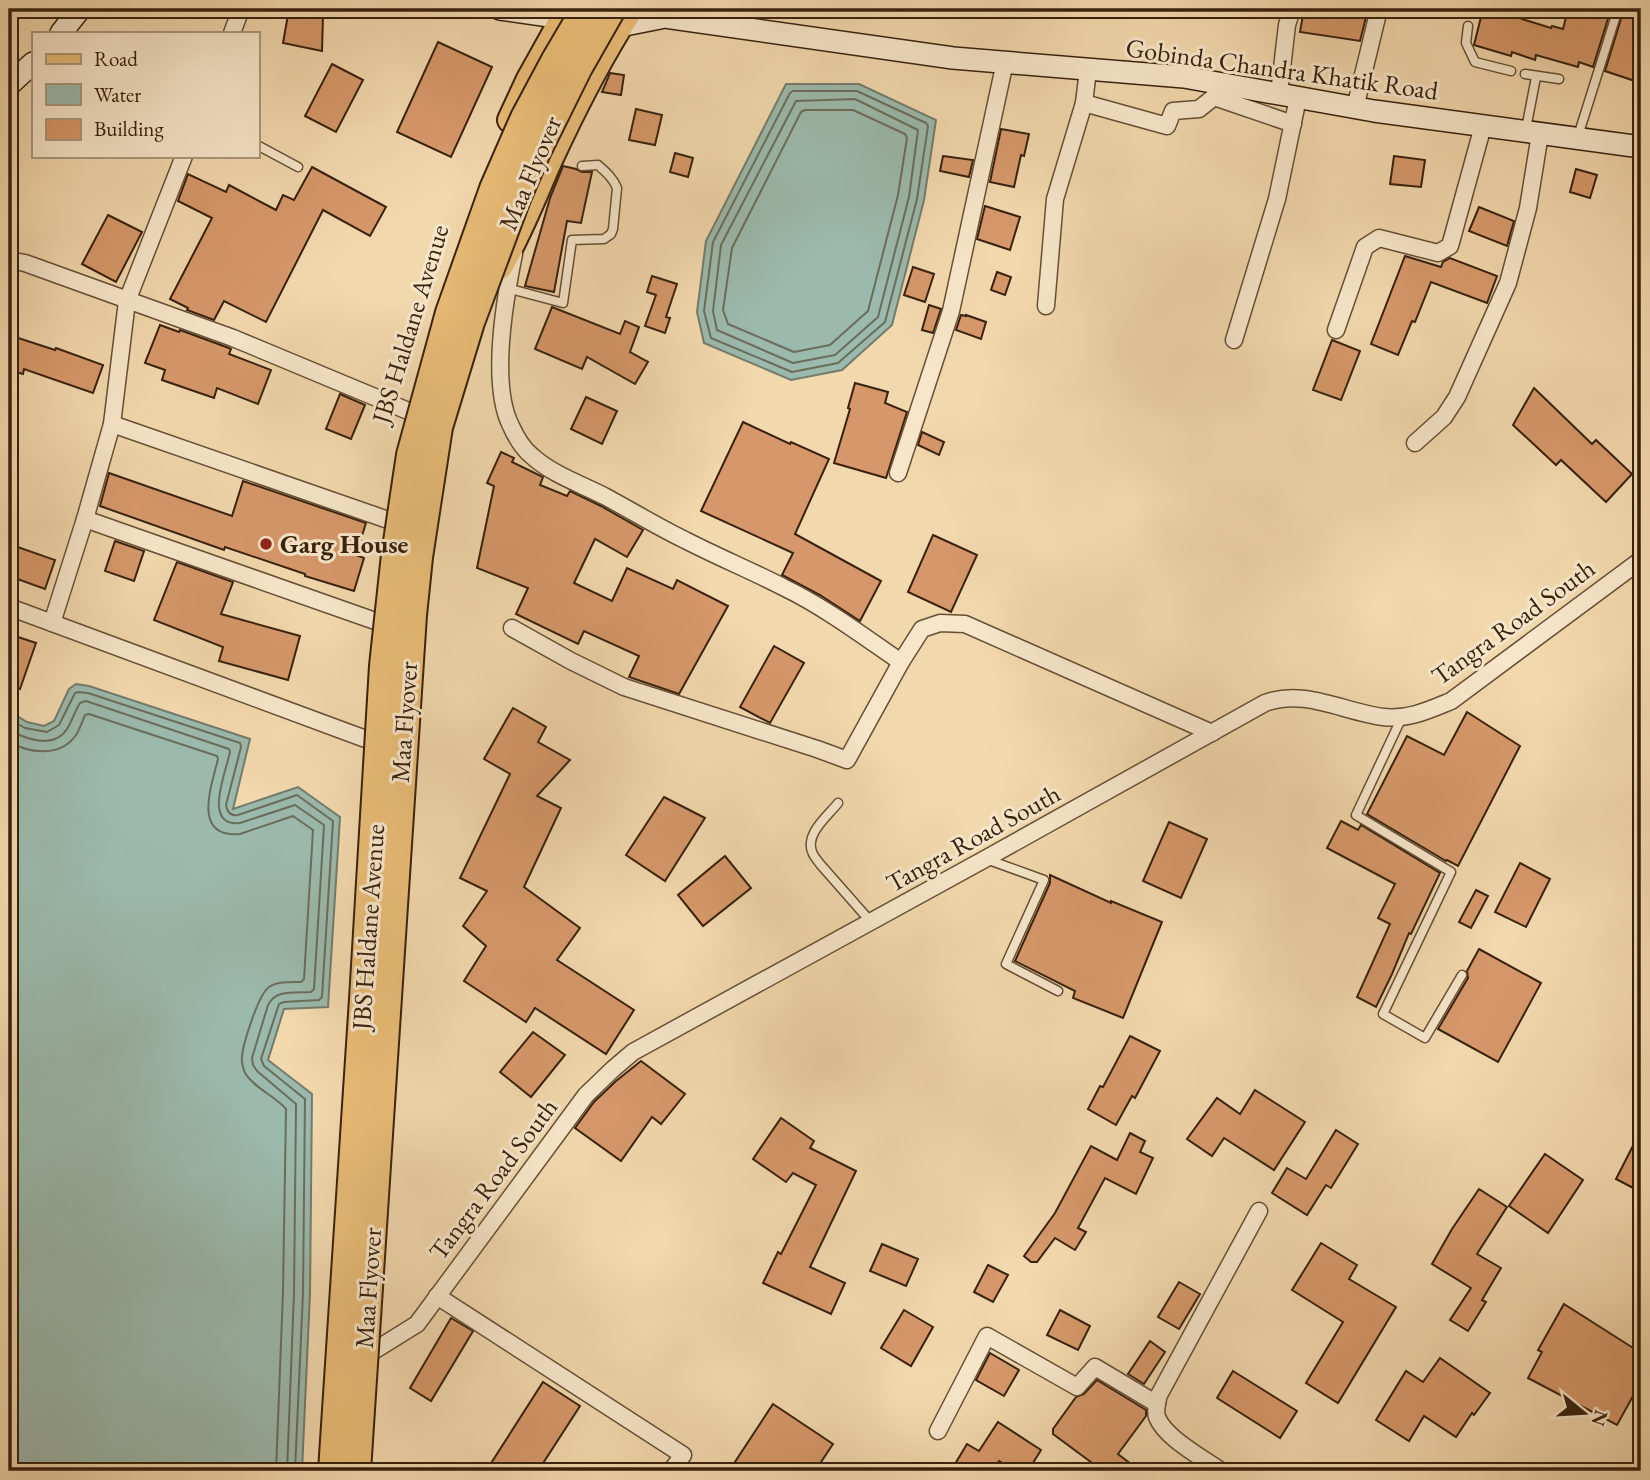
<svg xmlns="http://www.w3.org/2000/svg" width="1650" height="1480" font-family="'EB Garamond',serif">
<rect width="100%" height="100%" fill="#f2d8ad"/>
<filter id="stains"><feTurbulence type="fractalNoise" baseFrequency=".00286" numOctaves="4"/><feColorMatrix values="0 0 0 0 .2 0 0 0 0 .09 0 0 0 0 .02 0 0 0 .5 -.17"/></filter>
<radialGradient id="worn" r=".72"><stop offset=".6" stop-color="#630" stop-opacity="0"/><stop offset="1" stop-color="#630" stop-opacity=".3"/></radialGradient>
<g fill="#9bb9ac" stroke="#737c6c" stroke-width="2">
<path d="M786,84H859L936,120L924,200L892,325L842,370L791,380L704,343L697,312L706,241Z"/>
<path d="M76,684L89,686L250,739L233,809L298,787L340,817L328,1007L284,1009L268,1060L312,1094L310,1293L302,1471H9V711L27,722L44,726L54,721L69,689Z"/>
</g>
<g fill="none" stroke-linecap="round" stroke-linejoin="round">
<g stroke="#6a6d5c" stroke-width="2">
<path d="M793,91H857L926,123L928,126L917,199L885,322L838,363L792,372L711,338L704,311L713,242L790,93Z"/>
<path d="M855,99L918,130L909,197L878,317L835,355L793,363L717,330L713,311L721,245L796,101Z"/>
<path d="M805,110H853L905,134L907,138L898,195L868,311L830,345L794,352L728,324L723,310L732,248L801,112Z"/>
<path d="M9,719L25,728L47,732L59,725L75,693L78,692L88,693L240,743L241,747L226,805C227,812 231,816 238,815L297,795L333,821L322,997L319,1000L284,1002L279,1004L261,1059L264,1066L305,1099L303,1293L295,1471"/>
<path d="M9,730C26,739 53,750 67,729C72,721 75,711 80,703L86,701L229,749L230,752C226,772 202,827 240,823L295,805L324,825L314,989L311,992C295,993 276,989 268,1005L252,1058L253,1065L257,1071L296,1104L294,1293L287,1471"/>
<path d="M9,742C29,753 60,758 76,735C80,729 82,722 85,715L89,714L217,756L218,759C212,785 191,838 240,834L293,816L313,830L304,979L301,982C290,982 278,981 269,987C258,995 243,1044 242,1057C241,1063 243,1068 245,1073C254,1088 275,1096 286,1109L283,1292L276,1471"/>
</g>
</g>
<g fill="#d6986a" stroke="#38210d" stroke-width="2">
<path d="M289,9L323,16L322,51L283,43Z"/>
<path d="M1304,9H1340L1367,13L1360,41L1300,32Z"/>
<path d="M1483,9H1525L1522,19L1551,28L1552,26L1563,29L1568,9H1611L1593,67L1579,62L1578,67L1536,55L1535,60L1512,52L1511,56L1474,45Z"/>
<path d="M1624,9H1641V83L1605,71Z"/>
<path d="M438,42L492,67L451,157L397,132Z"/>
<path d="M332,64L363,80L336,132L305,116Z"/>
<path d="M610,73L624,75L621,95L602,92Z"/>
<path d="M636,109L662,115L655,145L629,140Z"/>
<path d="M1001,129L1029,134L1024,156L1021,155L1014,187L990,182Z"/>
<path d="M675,153L693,158L688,177L670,172Z"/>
<path d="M943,156L973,160L969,177L940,171Z"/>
<path d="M1394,156L1425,160L1421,187L1390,184Z"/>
<path d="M563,166L576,169L582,172H592L581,223L567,221L554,292L525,286L550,198Z"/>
<path d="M312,167L386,207L370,236L323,210L266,322L224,301L214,320L187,310L188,308L170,299L212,218L178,201L188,174L226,192L229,185L276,210L283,195L294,200Z"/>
<path d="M1576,169L1597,175L1590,198L1570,192Z"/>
<path d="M985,206L1020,217L1010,250L977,239Z"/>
<path d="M1479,207L1514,221L1507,246L1469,231Z"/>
<path d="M108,215L142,232L116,282L82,264Z"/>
<path d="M1405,256L1441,267L1443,262L1450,258L1497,276L1487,303L1431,282L1415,322L1412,321L1398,355L1371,344Z"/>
<path d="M913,267L934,274L925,302L904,295Z"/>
<path d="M997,272L1011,277L1005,295L991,290Z"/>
<path d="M652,276L677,284L666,317L670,318L665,333L645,326L656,295L647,292Z"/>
<path d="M929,305L941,309L933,333L922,330Z"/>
<path d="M552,307L620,334L625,321L639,327L630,352L648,362L635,384L587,357L582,369L535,349Z"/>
<path d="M961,315L966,316V315L986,322L981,339L956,330Z"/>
<path d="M160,325L179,332L180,330L229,348L231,349L229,354L271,370L258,404L217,388L214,398L162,380L165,370L145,363Z"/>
<path d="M9,335L55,350L56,348L103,365L93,393L24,369L23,374L9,370Z"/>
<path d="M1332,340L1360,351L1341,400L1313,390Z"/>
<path d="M855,383L888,392L885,403L907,412L886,478L834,463L850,409L848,408Z"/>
<path d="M1534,388L1592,444L1596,440L1632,474L1606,502L1561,460L1556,465L1513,425Z"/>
<path d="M340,394L365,405L351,439L326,429Z"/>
<path d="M586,397L617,411L602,444L571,429Z"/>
<path d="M743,422L790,444L791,442L829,459L795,534L881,581L860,621L820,595L782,575L793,553L701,511Z"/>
<path d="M922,432L944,442L939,455L918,445Z"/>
<path d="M501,452L514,458L512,462L543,477L540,485L567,496L570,491L601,506L643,530L627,557L595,539L574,583L612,601L627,568L673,589L677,580L728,606L679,694L629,677L639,656L584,631L578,644L516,614L528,588L477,568L494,486L487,483Z"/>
<path d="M109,473L232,516L243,481L366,523L356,555L364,558L354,591L305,576V574L225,547L224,550L100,506Z"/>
<path d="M933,535L977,555L951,612L908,592Z"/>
<path d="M115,541L144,551L134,581L105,571Z"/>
<path d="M9,544L55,560L45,589L9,576Z"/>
<path d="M177,562L233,582L221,614L300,636L288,680L219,661L223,647L154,620Z"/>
<path d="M9,634L36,643L20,689L9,685Z"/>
<path d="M774,646L804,663L770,723L740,707Z"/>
<path d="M513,708L546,727L538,742L570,760L537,796L561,808L524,887L580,928L557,960L634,1010L606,1054L535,1008L526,1022L464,981L486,946L463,926L487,891L460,878L510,774L484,759Z"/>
<path d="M1467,712L1520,746L1458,866L1447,860L1446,861L1367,814L1407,736L1444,755Z"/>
<path d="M664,797L705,818L665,881L626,855Z"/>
<path d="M1341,821L1358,830L1361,825L1440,873L1411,934L1409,933L1392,974L1376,1007L1357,997L1390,924L1378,918L1395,884L1327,848Z"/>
<path d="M1169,822L1207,839L1181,898L1143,881Z"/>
<path d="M725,856L751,888L703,926L678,895Z"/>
<path d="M1520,863L1550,879L1526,927L1495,912Z"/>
<path d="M1050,875L1111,903V901L1162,922L1123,1018L1073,998L1075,991L1015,961L1050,883Z"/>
<path d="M1476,890L1488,896L1471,928L1459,922Z"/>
<path d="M1479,949L1541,983L1498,1062L1438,1029L1468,978L1467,971Z"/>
<path d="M533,1032L565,1055L531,1097L500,1072Z"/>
<path d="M1130,1036L1160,1051L1135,1098L1132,1096L1116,1125L1088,1109L1100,1086L1103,1087Z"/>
<path d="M641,1061L685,1094L661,1124L652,1117L621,1161L575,1128L594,1102L616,1081Z"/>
<path d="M1255,1090L1305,1122L1274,1170L1224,1138L1212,1156L1187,1139L1217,1098L1240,1114Z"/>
<path d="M781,1118L814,1141L810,1148L856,1171L810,1267L845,1283L831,1314L763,1283L778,1252L781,1254L816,1185L793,1173L786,1182L753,1159Z"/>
<path d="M1336,1130L1358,1144L1331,1188L1326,1185L1307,1215L1272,1193L1287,1168L1306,1179Z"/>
<path d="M1641,1130V1192L1616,1179Z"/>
<path d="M1130,1133L1145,1141L1140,1152L1153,1158L1136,1194L1105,1178L1078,1228L1086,1232L1075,1250L1055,1238L1037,1262H1031L1024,1256L1055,1213L1091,1146L1117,1160Z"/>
<path d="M1545,1154L1583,1180L1548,1233L1509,1206Z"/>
<path d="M1479,1189L1507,1207L1477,1254L1501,1268L1482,1300L1486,1302L1468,1331L1450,1320L1471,1288L1432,1264L1452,1229Z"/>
<path d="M1321,1243L1357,1265L1349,1279L1396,1307L1338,1403L1306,1383L1343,1322L1292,1290Z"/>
<path d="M882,1244L918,1259L906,1286L870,1271Z"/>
<path d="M988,1265L1008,1275L993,1302L974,1292Z"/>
<path d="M1179,1282L1200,1294L1179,1329L1158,1317Z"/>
<path d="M1564,1304L1641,1353V1400L1633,1396L1617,1425L1528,1378L1542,1352L1538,1350Z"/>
<path d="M904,1310L933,1327L911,1366L881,1348Z"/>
<path d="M1060,1310L1090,1326L1078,1350L1047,1335Z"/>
<path d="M451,1318L473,1331L431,1401L410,1388Z"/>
<path d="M1150,1341L1165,1352L1144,1384L1128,1374Z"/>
<path d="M990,1353L1019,1370L1004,1396L976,1380Z"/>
<path d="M1440,1358L1490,1393L1474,1415L1472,1413L1456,1437L1424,1416L1409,1441L1376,1420L1406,1371L1423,1382Z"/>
<path d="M1233,1371L1297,1411L1280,1438L1217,1398Z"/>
<path d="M1097,1380L1146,1410V1416L1118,1454L1140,1471H1103L1053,1434V1429L1076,1397L1084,1394Z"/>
<path d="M543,1382L580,1406L538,1471H486Z"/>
<path d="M773,1404L833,1444L815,1471H729Z"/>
<path d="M998,1422L1041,1450L1028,1471H1016L999,1461L993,1471H967L955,1464L967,1444L979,1451Z"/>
</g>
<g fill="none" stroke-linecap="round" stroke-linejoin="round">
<defs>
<g id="lane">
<path d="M1468,26L1466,43L1475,62L1511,71"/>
<path d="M1525,74L1559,79"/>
<path d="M1526,129L1536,77"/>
<path d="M1578,136L1618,9"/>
<path d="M257,145L298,167"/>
<path d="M507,288L563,303L572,240L604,239L611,234L613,229L617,188C613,178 606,172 598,165L582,166"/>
<path d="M1402,717L1356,815L1451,872L1383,1014L1425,1038L1462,975"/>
<path d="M838,803C828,816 803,835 813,854C815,858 818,861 820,864L871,922"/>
<path d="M986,859L1044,880L1006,964L1058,991"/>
</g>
<g id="street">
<path d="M232,33L241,9"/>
<path d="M1279,94L1287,25L1292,9"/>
<path d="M1084,103L1167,126L1173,111L1199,109L1214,97L1293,124"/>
<path d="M1355,108L1379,9"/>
<path d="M514,254C505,298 490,385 511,426C516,437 523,449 532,456C553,475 581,484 606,497C632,511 658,527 685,540C718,557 752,571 785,588C826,608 863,636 901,662"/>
<path d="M9,260L25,263L233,338L413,413"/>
<path d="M1046,306L1055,199L1084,103L1088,70"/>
<path d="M1336,330L1365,247L1379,238L1438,253L1450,246L1483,126"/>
<path d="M1234,340L1277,199L1298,98"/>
<path d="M112,424L391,521"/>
<path d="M1415,443L1444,417L1457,397L1508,283L1528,208L1540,134"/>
<path d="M898,473L951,311L1005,62"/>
<path d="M85,519L378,622"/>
<path d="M9,607L371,741"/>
<path d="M52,623L85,519L112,424L127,301L184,156"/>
<path d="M512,628L571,661L624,687L817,749L847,760L901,662L922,629L940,623L965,624L1212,733"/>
<path d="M437,1296L683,1455L671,1471"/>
<path d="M359,1351L372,1352L417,1324L586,1095L613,1069L633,1052L985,859L1265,703C1303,688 1344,712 1383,717C1408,720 1429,710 1451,701L1641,560"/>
<path d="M938,1431L987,1336L1077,1387L1095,1367L1157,1404"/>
<path d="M1221,1471C1203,1458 1165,1438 1157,1417C1155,1410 1157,1402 1159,1395L1259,1211"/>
</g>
<g id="secondary">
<path d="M500,9L577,20"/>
<path d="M609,25L620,26L665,17L953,58L1184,77L1374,111L1641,147"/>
<path d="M61,33L80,9"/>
<path d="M9,85L33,63"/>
</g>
<g id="primary">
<path d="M510,120L529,79L568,9"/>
<path d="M500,267C520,233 534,196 550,160C574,108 600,57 631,9"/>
</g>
</defs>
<use href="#lane" stroke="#664f35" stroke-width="11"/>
<use href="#street" stroke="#664f35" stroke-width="19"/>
<use href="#secondary" stroke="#38210d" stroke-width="24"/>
<use href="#primary" stroke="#38210d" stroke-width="28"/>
<use href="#lane" stroke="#f7e6ca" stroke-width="8"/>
<use href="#street" stroke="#f7e6ca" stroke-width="16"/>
<use href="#secondary" stroke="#f7e6ca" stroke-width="21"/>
<use href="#primary" stroke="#e9bc76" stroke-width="24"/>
<defs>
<g id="highway-bridge">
<path d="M333,1471L364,999L384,666L396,555L411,455L450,313L494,189L525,118L556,60L586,9"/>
<path d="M356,1471L412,615L418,557L438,427L470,322L517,196L536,152L578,67L611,9"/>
</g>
</defs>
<use href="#highway-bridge" stroke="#38210d" stroke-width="32" stroke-linecap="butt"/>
<use href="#highway-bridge" stroke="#e9bc76" stroke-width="28"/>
</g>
<circle fill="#8f2418" stroke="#f7e6ca" stroke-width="2.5" cx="266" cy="544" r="7"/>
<g text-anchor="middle" stroke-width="6" stroke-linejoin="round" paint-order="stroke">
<g font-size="26" fill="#38210d" stroke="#f7e6ca">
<text transform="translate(1282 69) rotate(8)" y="9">Gobinda Chandra Khatik Road</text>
<text transform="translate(530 173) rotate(-67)" y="9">Maa Flyover</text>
<text transform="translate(410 324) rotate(-73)" y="9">JBS Haldane Avenue</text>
<text transform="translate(1513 622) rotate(-36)" y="9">Tangra Road South</text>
<text transform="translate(404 722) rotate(-86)" y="9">Maa Flyover</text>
<text transform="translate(973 838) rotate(-29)" y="9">Tangra Road South</text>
<text transform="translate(368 927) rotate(-86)" y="9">JBS Haldane Avenue</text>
<text transform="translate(493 1179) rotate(-53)" y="9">Tangra Road South</text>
<text transform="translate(368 1288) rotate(-86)" y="9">Maa Flyover</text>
</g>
<g font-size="26" font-weight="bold" fill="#38210d" stroke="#f7e6ca" text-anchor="start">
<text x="280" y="553">Garg House</text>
</g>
</g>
<rect width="1650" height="1480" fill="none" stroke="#f2d8ad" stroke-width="35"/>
<rect x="10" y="10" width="1629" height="1459" fill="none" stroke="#38210d" stroke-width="3.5"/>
<rect x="18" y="18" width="1615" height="1445" fill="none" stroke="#38210d" stroke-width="2"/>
<rect x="32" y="32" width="228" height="126" fill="#f7e6ca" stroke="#ab977e" stroke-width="2"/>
<rect x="46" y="54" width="35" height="10" fill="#e9bc76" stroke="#ab977e" stroke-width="2"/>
<text x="94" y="66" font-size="21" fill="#38210d">Road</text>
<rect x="46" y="84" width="35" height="21" fill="#9bb9ac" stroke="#ab977e" stroke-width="2"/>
<text x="94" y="102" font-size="21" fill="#38210d">Water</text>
<rect x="46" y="119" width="35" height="21" fill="#d6986a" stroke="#ab977e" stroke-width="2"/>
<text x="94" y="136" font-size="21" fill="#38210d">Building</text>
<g transform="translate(1584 1413) rotate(108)" stroke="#f7e6ca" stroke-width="5" paint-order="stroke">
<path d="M0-5L12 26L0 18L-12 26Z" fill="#38210d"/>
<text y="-10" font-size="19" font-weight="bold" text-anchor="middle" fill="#38210d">N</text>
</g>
<rect width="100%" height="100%" filter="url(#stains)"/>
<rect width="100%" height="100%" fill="url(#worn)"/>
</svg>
